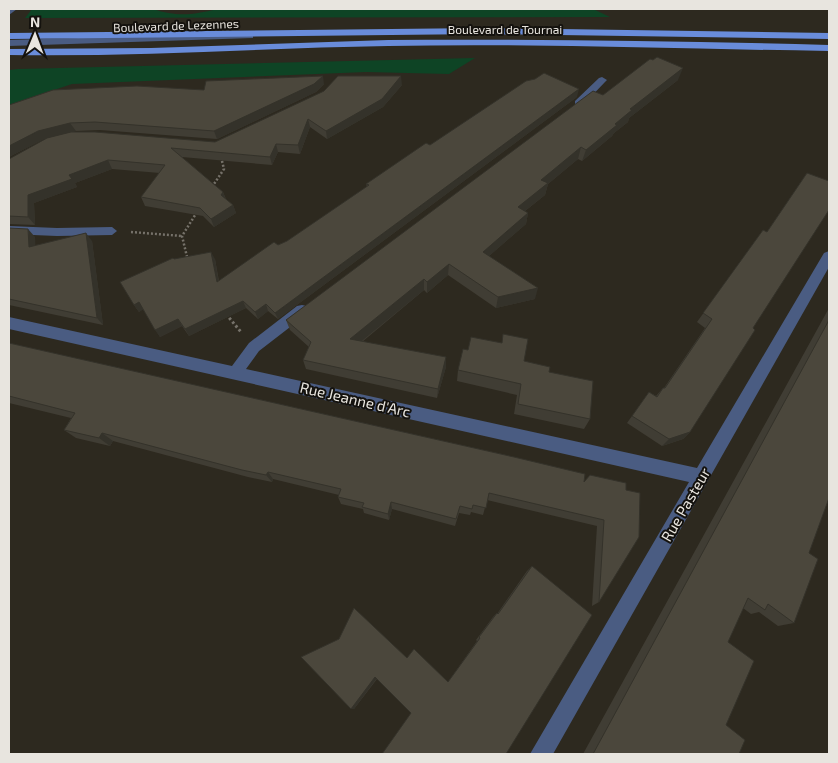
<svg xmlns="http://www.w3.org/2000/svg" width="838" height="763" font-family="'Exo 2',sans-serif">
<rect width="100%" height="100%" fill="#2d291f"/>
<g fill="#0e4425">
<path d="M32,9H153C177,17 193,15 217,9H593L610,17L25,18Z"/>
<path d="M475,58L449,74L366,72L72,84L9,105V70L18,69Z"/>
</g>
<g fill="none" stroke-linecap="round" stroke-linejoin="round">
<g stroke="#76726a" stroke-width="2.5" stroke-dasharray="2 2" stroke-linecap="butt">
<path d="M212,187L224,169L221,157"/>
<path d="M131,232L182,236"/>
<path d="M188,261L182,236L197,212"/>
</g>
<path stroke="#76726a" stroke-width="3" stroke-dasharray="2.5 2.5" stroke-linecap="butt" d="M226,314L241,332"/>
<g fill="#4a5c82" fill-rule="evenodd">
<path d="M9,9H17L9,15Z"/>
<path d="M9,226L57,228L112,227L117,231L112,235L57,236L9,234Z"/>
</g>
<g fill="#4a5c82" fill-rule="evenodd">
<path d="M250,33L253,34V38L9,46V40Z"/>
<path d="M602,77L607,80L605,82L583,105H575V101L599,78Z"/>
<path d="M829,251V267L553,754H530L689,482L9,329V317L232,366L249,343L297,306L302,305L307,306L309,310L307,314L259,351L246,369L697,468L824,253Z"/>
</g>
<g fill="#698cda" fill-rule="evenodd">
<path d="M482,28L829,33V39L482,34L9,39V33Z"/>
<path d="M388,40C535,39 682,41 829,45V51C682,49 535,43 388,46C262,48 135,57 9,55V49L151,48Z"/>
</g>
</g>
<g fill="#403d34">
<path d="M678,80L629,118L628,122L614,133L612,136L582,161L578,159L548,184L545,195L525,211L528,213L526,224L489,256L535,299L496,308L448,275L427,293L424,290L362,342L446,367L437,398L306,369L303,360L309,347L290,330L286,320L603,95Z"/>
<path d="M324,84L316,92L217,139L100,130L76,131L44,139L9,157V105L204,90Z"/>
<path d="M402,85L383,107L327,139L310,127L300,154L278,152L272,165L182,157L223,192L226,199L233,205L236,213L214,227L203,216L145,206L141,197L160,173L112,169L75,183L77,187L34,203L35,225L9,224V159L215,142Z"/>
<path d="M577,97L278,319L268,311L258,319L246,308L189,336L182,326L160,337L143,309L139,312L134,305L174,259H215L219,281L278,245L287,241L367,187L366,184L430,145Z"/>
<path d="M807,173L753,328L690,432L683,439L662,446L627,423L649,392L656,396L663,388H664L705,328L697,322L763,230L767,232Z"/>
<path d="M9,228L35,237V245L92,241L103,325L9,305Z"/>
<path d="M829,308V498L809,553L794,623L778,626L759,612L751,614L743,608L728,642L726,725L739,754H583Z"/>
<path d="M9,343L584,482L626,483L599,602L592,606L597,526L487,500L483,515L471,512L470,515L459,513L455,526L392,509L389,520L364,513L363,509L341,504L338,497L339,495L273,479L272,482L248,477L113,441L110,446L76,438L64,430L71,418L9,403Z"/>
<path d="M524,361L549,372L590,419L584,429L514,414L517,395L457,381L458,370Z"/>
<path d="M532,566L506,754L411,713L377,679L354,709L301,657L407,658L448,682L477,641L476,640L493,617L497,613V614L527,571Z"/>
</g>
<g fill="#34322a">
<path d="M683,68L678,80L629,118L628,122L614,133L612,136L582,161L586,150L615,124L630,109Z"/>
<path d="M323,76L324,84L316,92L217,139L214,131Z"/>
<path d="M401,76L402,85L383,107L327,139L326,131Z"/>
<path d="M579,89L577,97L278,319L275,313Z"/>
<path d="M308,119L310,127L300,154L298,145Z"/>
<path d="M70,123L76,131L44,139L9,157V146L38,131Z"/>
<path d="M276,144L278,152L272,165L270,157Z"/>
<path d="M581,147L578,159L548,184L545,195L516,218L518,207L541,180Z"/>
<path d="M108,160L112,169L75,183L77,187L34,203L35,225L28,217V195L69,175Z"/>
<path d="M223,192L226,200L221,195Z"/>
<path d="M233,205L236,213L214,227L211,219Z"/>
<path d="M528,213L526,224L481,263L483,252Z"/>
<path d="M28,229L35,237L36,255L29,247Z"/>
<path d="M86,233L92,241L103,325L97,318Z"/>
<path d="M211,252L215,259L220,290L217,282Z"/>
<path d="M449,264L448,275L427,293V282Z"/>
<path d="M424,279V290L352,349L350,339Z"/>
<path d="M538,288L535,299L496,308L498,297Z"/>
<path d="M243,301L246,308L189,336L185,329Z"/>
<path d="M139,302L144,309L139,312L134,305Z"/>
<path d="M266,304L268,311L258,319L255,312Z"/>
<path d="M178,319L182,326L160,337L155,330Z"/>
<path d="M446,357V367L437,398L438,389Z"/>
<path d="M690,432L683,439L662,446L669,439Z"/>
<path d="M102,433L113,441L110,446L99,438Z"/>
<path d="M268,472L273,479L272,482L266,475Z"/>
<path d="M391,502L392,509L389,520L388,514Z"/>
<path d="M375,677L377,678L354,709H351Z"/>
</g>
<g fill="#4b473c" stroke="#34322a">
<path d="M657,57L683,68L630,109L632,110L615,124L617,125L586,150L581,147L541,180L548,183L518,207L528,213L483,252L538,288L498,297L449,264L427,282L424,279L350,339L446,357L438,389L303,360L311,342L286,320L593,91L603,95L650,59L653,60Z"/>
<path d="M544,73L579,89L275,313L266,304L255,312L243,301L185,329L178,319L155,330L139,302L134,305L120,282L173,258L174,259L211,252L217,282L274,242L278,245L287,241L369,185L366,184L426,143L430,145L526,81L535,79Z"/>
<path d="M323,76L314,84L214,131L95,122L70,123L38,131L9,146V105L53,90L137,86L204,90L206,81Z"/>
<path d="M338,76H401L382,99L326,131L308,119L298,145L276,144L270,157L171,148L223,192L221,195L233,205L211,219L200,208L141,197L165,165L108,160L69,175L72,179L28,195V217L9,216V159L47,138L71,132H95L215,142L324,91Z"/>
<path d="M807,173L829,181V210L753,328L755,330L690,432L669,439L632,416L649,392L657,397L663,388H665L712,319L703,313L763,230L767,232Z"/>
<path d="M9,228L28,229L29,247L86,233L97,318L9,299Z"/>
<path d="M829,320V498L809,553L818,559L794,623L768,604L765,610L748,598L728,642L754,661L726,725L745,740L739,754H593Z"/>
<path d="M503,334L528,339L524,361L550,367L549,372L593,381L590,419L518,404L521,384L458,370L463,349L468,350L471,337L502,343Z"/>
<path d="M9,343L514,457L585,474L584,482L590,475L626,483V490L640,493L639,537L599,602L604,520L489,493L486,508L473,505L472,509L460,506L456,519L391,502L388,514L362,507L364,503L338,497L341,489L268,472L266,475L242,470L102,433L99,438L64,430L75,413L9,396Z"/>
<path d="M532,566L592,615L506,754H382L411,713L375,677L351,709L301,657L339,639L354,608L407,658L414,649L448,682L480,638L479,637L497,613L498,614Z"/>
</g>
<g text-anchor="middle" stroke-width="4" stroke-linejoin="round" paint-order="stroke">
<g font-size="12" fill="#e8e5df" stroke="#14120e">
<text transform="translate(176 26) rotate(-2)" y="4">Boulevard de Lezennes</text>
<text x="505" y="34">Boulevard de Tournai</text>
</g>
<g font-size="15" fill="#e8e5df" stroke="#14120e">
<text transform="translate(355 400) rotate(13)" y="5">Rue Jeanne d'Arc</text>
<text transform="translate(686 505) rotate(-60)" y="5">Rue Pasteur</text>
</g>
</g>
<rect width="838" height="763" fill="none" stroke="#e8e5df" stroke-width="20"/>
<g transform="translate(35 35) rotate(1)" stroke="#14120e" stroke-width="4" paint-order="stroke">
<path d="M0-4L9 19L0 12L-9 19Z" fill="#e8e5df"/>
<text y="-8" font-size="14" font-weight="bold" text-anchor="middle" fill="#e8e5df">N</text>
</g>
</svg>
